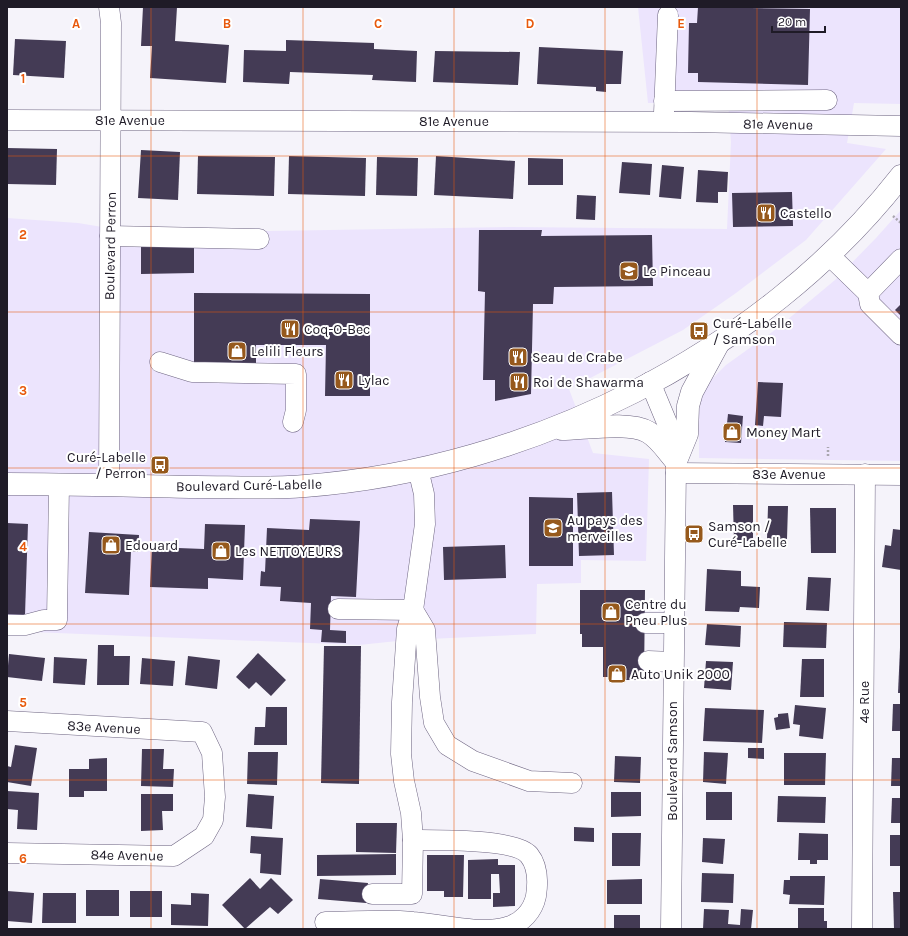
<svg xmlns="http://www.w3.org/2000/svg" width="908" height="936" font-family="Karla,sans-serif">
<rect width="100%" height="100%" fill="#f5f3fa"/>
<g fill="#ece4fd">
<path d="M638,7H901V104L854,103L847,143L886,149L806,240L736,293L683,330L569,389L593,453L649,459L646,561L581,560V583L537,584L536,634L407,640L359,645L7,631V218L78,223L139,233L511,227L727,229L731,142L728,103H648Z"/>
<path d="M901,210V461L699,458V413L701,401L707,384L726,365L775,330L835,280L876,238Z"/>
</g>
<g fill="#443b55">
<path d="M143,7H177L175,41L229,45L226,83L150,78L152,46H141Z"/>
<path d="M698,7L810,9L808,85L698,82V73H688L689,23H697Z"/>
<path d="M15,39L66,41L64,78L13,75Z"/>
<path d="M286,40L374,43V49L417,51L416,82L372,80L373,75L290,72L289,84L243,82L244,50L286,51Z"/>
<path d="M539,47L623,51L621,84H606V92L596,91V87L537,84Z"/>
<path d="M435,51L520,52L518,85L433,82Z"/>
<path d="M7,148L57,149L56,185L7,184Z"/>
<path d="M141,150L180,152L178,200L138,198Z"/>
<path d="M198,156L275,157L274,196L197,194Z"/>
<path d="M289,156L366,158L365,196L288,194Z"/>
<path d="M436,156L515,161L513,199L434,195Z"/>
<path d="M377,157L418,158L417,196L376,195Z"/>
<path d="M528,158L563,159V185H528Z"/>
<path d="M622,162L652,164L650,195L619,193Z"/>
<path d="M662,165L684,167L681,199L659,197Z"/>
<path d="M698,170L728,172L727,192H718V203L696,202Z"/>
<path d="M792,192L793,226L733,227L732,193Z"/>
<path d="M577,195L596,196L595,220L576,219Z"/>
<path d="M479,230H542L541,236L652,235L653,286L554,287L553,304H533L531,394L495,401V380H483L485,292L478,291Z"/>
<path d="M141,247H194V273L141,274Z"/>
<path d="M194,293L370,294V396H325L326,345H256V364H194Z"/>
<path d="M901,304V316L895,310Z"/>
<path d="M758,382L783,383L781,417L764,416L763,426L755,425Z"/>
<path d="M728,414L743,416L741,443L725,442Z"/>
<path d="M612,492L614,555L579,556L577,493Z"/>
<path d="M529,497L573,498V566H529Z"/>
<path d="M733,505H753V541H734Z"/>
<path d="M768,506H788L787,539H767Z"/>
<path d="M810,508H836V553H811Z"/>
<path d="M310,519L360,521L356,597L331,596L330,630L346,631V643L321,642L322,630L310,629L311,603L280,601L281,587L260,586L261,571L265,572L267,528L309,530Z"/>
<path d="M7,523L28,524L25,615L7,614Z"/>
<path d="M205,524L245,525L243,580L208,578V589L150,587L152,547L204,549Z"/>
<path d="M893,529L901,530V570L882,567L885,545L891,546Z"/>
<path d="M89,532L139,535L138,552L131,551L129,595L85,593Z"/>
<path d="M505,545L506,578L444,580L443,547Z"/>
<path d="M707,569L741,571V586L760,587L759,608L740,607L739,612L705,611Z"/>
<path d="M808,577L831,578L829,611L806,610Z"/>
<path d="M580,590H645L644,680H614V677H603V647H582V634H580Z"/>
<path d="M784,622L827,623L826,648L783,647Z"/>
<path d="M707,624L741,626L740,647L705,645Z"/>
<path d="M98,645H114V656H130L129,685H97Z"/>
<path d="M324,646H361L359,784L321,783Z"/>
<path d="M900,648H901V693H898Z"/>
<path d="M258,653L286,680L271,696L256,682L249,689L236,677Z"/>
<path d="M9,654L45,658L42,681L7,677Z"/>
<path d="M188,656L220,660L217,689L185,685Z"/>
<path d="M54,657L87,659L85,685L53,683Z"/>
<path d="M142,658L175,661L173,686L140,684Z"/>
<path d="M802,659H824V697H800Z"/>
<path d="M706,661L733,662L731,690L704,688Z"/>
<path d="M893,704H901V731H892Z"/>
<path d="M795,705L826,708L823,739L799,736L800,725L793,724Z"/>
<path d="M266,707H287V745H254L255,727H265Z"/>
<path d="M705,708L764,710L762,743L703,741Z"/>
<path d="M788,713L790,728L776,730L774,718L778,717V714Z"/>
<path d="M15,745L37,748L31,786L7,782V766L11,767Z"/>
<path d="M748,748H764V759L748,758Z"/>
<path d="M142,749H164L163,769H174L173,787L141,786Z"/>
<path d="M248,752H278L277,785L247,784Z"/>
<path d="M704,752L728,753L726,784L703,782Z"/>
<path d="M784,753H826L825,785H784Z"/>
<path d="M615,756L641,757L640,783L614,782Z"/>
<path d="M107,758V791H84V797H69V769H89V759Z"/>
<path d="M892,758H901V786H891Z"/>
<path d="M7,791L39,793L37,830L17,829L18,810L7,809Z"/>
<path d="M611,792H641V816L611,817Z"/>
<rect x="706" y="792" width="26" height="28"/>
<path d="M141,794H173V811H162L163,830L141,831Z"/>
<path d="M248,794L274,796L272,829L246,827Z"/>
<path d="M778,796L826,797L825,823L777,822Z"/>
<path d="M892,798H901V823H891Z"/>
<path d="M356,823H397L396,853L356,852Z"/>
<path d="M574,827L594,828V842L574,841Z"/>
<path d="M612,833H641L640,866H612Z"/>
<path d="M799,833L828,834V860H817V864H810V860H798Z"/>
<rect x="890" y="835" width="11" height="31"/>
<path d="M251,836L283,838L281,875L260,873L261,854L250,853Z"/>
<path d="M703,838L725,839L723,864L702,862Z"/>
<path d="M396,854V875L317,876V855Z"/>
<path d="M427,855H464L463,897H444V891H427Z"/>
<path d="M498,859V865H515V906L493,907V893H500L499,874H491V899H468V860Z"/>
<path d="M702,873L734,874L733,903L701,902Z"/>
<path d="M790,876H825L824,905L789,904L790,895L783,894L784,880H790Z"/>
<path d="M250,878L260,889L271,878L293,900L278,914L270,907L245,929L222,905Z"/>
<path d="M320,879L368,883L366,903L318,899Z"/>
<path d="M642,879V904H607V880Z"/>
<rect x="86" y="890" width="33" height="26"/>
<path d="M7,891L34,893L32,923L7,921Z"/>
<rect x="130" y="891" width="32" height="26"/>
<path d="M893,892H901V929H894Z"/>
<path d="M43,893H76V923H42Z"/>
<path d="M191,893L209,894L208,926L171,925V904L191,905Z"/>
<path d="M798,908H824V921H827V929H798Z"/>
<path d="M704,909L729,910L728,924L740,925L741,909L753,910L751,929H703Z"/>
<rect x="614" y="915" width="26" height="14"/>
</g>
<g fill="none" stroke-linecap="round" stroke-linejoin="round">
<defs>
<g id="minor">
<path d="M109,7L111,23L109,485"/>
<path d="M664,101L827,100"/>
<path d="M664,113L668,15"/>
<path d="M7,120L691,122L901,126"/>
<path d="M110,236L259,239"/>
<path d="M829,255L868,293L870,304L901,335"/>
<path d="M868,293L901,259"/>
<path d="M160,362L192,372L296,374V410L293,422"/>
<path d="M650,382L670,430L676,466L671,929"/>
<path d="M676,473L901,475"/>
<path d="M338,609L413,610L425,524L424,494L418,469"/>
<path d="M413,610L425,630L430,697L434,723L447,745L473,761L529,781L572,783"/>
<path d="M645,623H674"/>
<path d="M7,625H25L44,620H57L59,485"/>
<path d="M648,661L673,662"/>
<path d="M7,721L202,732L212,753L215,797L213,820L204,836L174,856L7,853"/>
<path d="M413,840L411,813L404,781L401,754L402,702L407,629L413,610"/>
<path d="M325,922C354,922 384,919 413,922C441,924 480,935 507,927C522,923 533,911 536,896C538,883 538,866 529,855C516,839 435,840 413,840L412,894H372"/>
<path d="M862,929L865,474"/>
</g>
<g id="major">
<path d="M562,429C583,429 630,421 648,432C659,438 667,451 676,461L687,434L688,406L692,392L718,344"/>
<path d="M7,484C70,484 133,486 196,487C232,487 269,489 305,486C529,469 762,354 901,176"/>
</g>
</defs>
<use href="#minor" stroke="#6d6481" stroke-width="21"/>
<use href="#major" stroke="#6d6481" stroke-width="23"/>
<g stroke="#a9a6af" stroke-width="2.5" stroke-dasharray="2 2" stroke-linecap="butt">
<path d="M893,216L901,223"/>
<path d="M828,456V447"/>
</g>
<use href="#minor" stroke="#fff" stroke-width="20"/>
<use href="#major" stroke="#fff" stroke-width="22"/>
</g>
<path fill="none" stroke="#e8590c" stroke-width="1" stroke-opacity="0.55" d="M151,7V929M303,7V929M454,7V929M605,7V929M757,7V929M7,156H901M7,312H901M7,468H901M7,624H901M7,780H901"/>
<defs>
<symbol id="restaurant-square" viewBox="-11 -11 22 22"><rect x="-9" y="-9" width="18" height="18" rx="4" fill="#96591c" stroke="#fff"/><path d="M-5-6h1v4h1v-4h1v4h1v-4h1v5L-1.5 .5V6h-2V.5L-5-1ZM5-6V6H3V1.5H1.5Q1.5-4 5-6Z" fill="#fff"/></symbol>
<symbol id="school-square" viewBox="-11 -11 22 22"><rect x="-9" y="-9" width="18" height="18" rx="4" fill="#96591c" stroke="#fff"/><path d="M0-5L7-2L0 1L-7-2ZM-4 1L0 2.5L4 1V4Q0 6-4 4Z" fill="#fff"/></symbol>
<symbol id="bus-square" viewBox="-11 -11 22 22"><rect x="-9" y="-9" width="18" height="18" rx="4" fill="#96591c" stroke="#fff"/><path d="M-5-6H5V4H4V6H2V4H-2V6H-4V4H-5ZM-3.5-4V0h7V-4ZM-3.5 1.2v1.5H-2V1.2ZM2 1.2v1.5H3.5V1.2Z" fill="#fff"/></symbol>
<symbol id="shop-square" viewBox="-11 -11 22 22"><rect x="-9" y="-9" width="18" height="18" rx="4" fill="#96591c" stroke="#fff"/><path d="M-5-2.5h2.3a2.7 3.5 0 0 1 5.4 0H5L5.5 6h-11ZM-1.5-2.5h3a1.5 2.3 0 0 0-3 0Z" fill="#fff"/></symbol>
</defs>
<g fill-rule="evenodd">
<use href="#restaurant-square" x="755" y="202" width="22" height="22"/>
<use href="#school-square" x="618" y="260" width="22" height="22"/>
<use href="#restaurant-square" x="279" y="318" width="22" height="22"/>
<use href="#bus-square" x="688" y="320" width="22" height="22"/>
<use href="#shop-square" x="226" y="340" width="22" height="22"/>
<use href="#restaurant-square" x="507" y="346" width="22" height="22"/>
<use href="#restaurant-square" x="333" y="369" width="22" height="22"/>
<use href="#restaurant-square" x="508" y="371" width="22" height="22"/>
<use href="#shop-square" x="721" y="421" width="22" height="22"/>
<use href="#bus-square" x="149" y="454" width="22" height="22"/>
<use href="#school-square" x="542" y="517" width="22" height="22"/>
<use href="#bus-square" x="683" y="523" width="22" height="22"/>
<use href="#shop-square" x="100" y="534" width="22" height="22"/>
<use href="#shop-square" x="210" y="540" width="22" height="22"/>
<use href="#shop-square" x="600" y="601" width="22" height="22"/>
<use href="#shop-square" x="606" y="663" width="22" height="22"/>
</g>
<g text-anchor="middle" stroke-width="4" stroke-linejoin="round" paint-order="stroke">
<g font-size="14" fill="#1f1b27" stroke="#fff">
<text x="130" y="125">81e Avenue</text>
<text x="454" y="126">81e Avenue</text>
<text transform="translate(778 124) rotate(1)" y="5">81e Avenue</text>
<text transform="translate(110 246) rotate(-89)" y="5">Boulevard Perron</text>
<text x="789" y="479">83e Avenue</text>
<text transform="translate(249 485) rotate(-1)" y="5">Boulevard Curé-Labelle</text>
<text transform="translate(864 702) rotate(-90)" y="5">4e Rue</text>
<text transform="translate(104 727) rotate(3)" y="5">83e Avenue</text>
<text transform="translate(672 761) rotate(-90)" y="5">Boulevard Samson</text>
<text transform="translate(127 855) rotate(1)" y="5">84e Avenue</text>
</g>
<g font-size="14" fill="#1f1b27" stroke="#fff" text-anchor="start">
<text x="780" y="218">Castello</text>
<text x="643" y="276">Le Pinceau</text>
<text x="713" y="328">Curé-Labelle<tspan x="713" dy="16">/ Samson</tspan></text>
<text x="304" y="334">Coq-O-Bec</text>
<text x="251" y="356">Lelili Fleurs</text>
<text x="532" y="362">Seau de Crabe</text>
<text x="358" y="385">Lylac</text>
<text x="533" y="387">Roi de Shawarma</text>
<text x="746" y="437">Money Mart</text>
<text x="146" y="462" text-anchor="end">Curé-Labelle<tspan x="146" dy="16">/ Perron</tspan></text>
<text x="567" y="525">Au pays des<tspan x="567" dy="16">merveilles</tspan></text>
<text x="708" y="531">Samson /<tspan x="708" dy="16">Curé-Labelle</tspan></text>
<text x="125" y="550">Edouard</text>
<text x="235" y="556">Les NETTOYEURS</text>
<text x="625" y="609">Centre du<tspan x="625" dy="16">Pneu Plus</tspan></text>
<text x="631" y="679">Auto Unik 2000</text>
</g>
</g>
<g font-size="13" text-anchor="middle" font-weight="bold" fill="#e8590c" stroke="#fff" stroke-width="4" stroke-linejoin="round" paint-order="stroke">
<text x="76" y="28">A</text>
<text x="227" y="28">B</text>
<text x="378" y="28">C</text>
<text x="530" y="28">D</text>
<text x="681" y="28">E</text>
<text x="23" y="83">1</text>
<text x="23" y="239">2</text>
<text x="23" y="395">3</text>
<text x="23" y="551">4</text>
<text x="23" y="707">5</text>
<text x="23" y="863">6</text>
</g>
<rect width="908" height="936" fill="none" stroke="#1f1b27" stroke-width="16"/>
<path d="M772 26v6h53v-6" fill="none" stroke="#1f1b27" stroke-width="2"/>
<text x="778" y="26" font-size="12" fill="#1f1b27" stroke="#ffffff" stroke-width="3" paint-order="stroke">20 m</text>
</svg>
